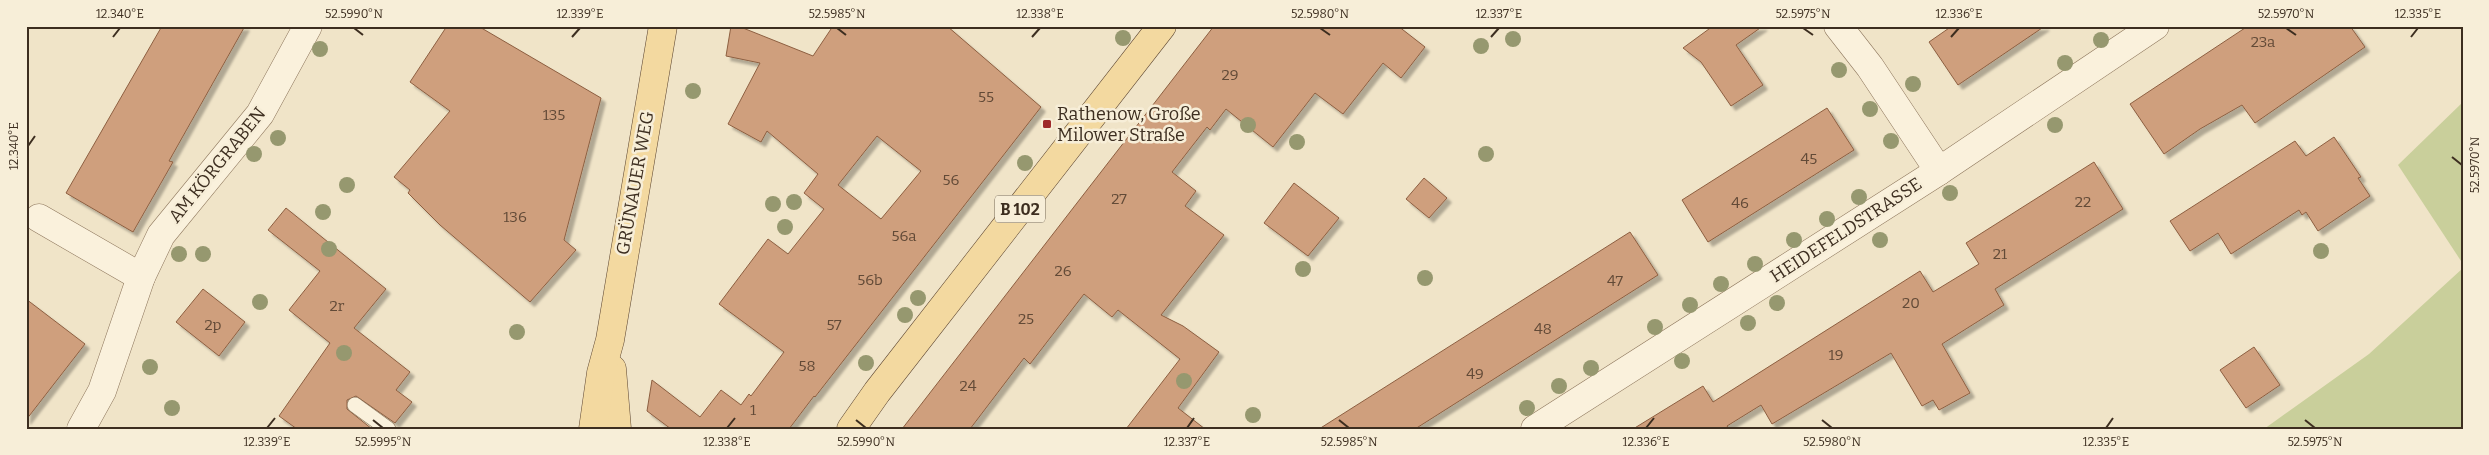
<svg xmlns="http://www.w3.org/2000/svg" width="2489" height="455" font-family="Bitter,serif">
<defs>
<filter id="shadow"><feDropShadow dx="4.5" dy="4.5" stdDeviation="1" flood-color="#0004"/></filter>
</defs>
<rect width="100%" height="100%" fill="#f0e4c8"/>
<g fill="#c9cf9b">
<path d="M2463,102V264L2398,165Z"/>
<path d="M2463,268V429H2264L2369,354Z"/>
</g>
<g fill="#cf9f7d" stroke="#8d5f41" fill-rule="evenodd" filter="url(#shadow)">
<path d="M162,26H245L169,161L173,162L133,232L66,193Z"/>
<path d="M447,26H478L601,98L564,240L576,250L530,302L440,225L408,193L410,190L394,177L450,111L410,82Z"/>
<path d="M731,26H738L813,56L833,26H947L1041,107L815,397L814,396L789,429H671L647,411L652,380L700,417L721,390L741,405L749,394L751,396L784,352L719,304L768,239L788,254L824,209L804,193L818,174L767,131L761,142L728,124L760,63L726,56ZM877,136L921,171L881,219L838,185Z"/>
<path d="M1214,26H1398L1425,47L1401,78L1383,63L1343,114L1315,93L1273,147L1226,109L1210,130L1207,127L1172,172L1196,191L1185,206L1224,235L1161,315L1183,326L1219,352L1178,408L1205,429H1126L1180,359L1118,310L1112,317L1084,294L1030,364L1024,358L970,429H902Z"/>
<path d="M1713,26H1763L1736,45L1763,85L1731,106L1701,62L1683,48Z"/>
<path d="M1952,26H2045L1958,85L1929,42Z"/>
<path d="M2248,26H2350L2365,47L2255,123L2242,105L2200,129L2164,154L2130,104Z"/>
<path d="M1827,108L1854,150L1708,242L1682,200Z"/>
<path d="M2334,137L2361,177L2358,178L2370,196L2318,231L2306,212L2302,215L2299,210L2231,254L2218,233L2190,251L2170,221L2295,141L2306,156Z"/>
<path d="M2094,162L2123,209L1995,289L2004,305L1942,344L1970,393L1939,410L1933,400L1922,406L1891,353L1772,424L1761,405L1727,426L1729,429H1633L1703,386L1713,402L1920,271L1933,292L1979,264L1966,243Z"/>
<path d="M1424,178L1447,198L1429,218L1406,199Z"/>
<path d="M1294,183L1339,218L1308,256L1264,223Z"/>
<path d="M286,208L386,289L354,328L410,372L396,390L412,402L395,423L356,396L347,400V409L372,429H297L279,416L330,343L289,310L320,271L268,230Z"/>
<path d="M1630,232L1658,275L1415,429H1319Z"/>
<path d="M203,289L245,322L219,356L176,322Z"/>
<path d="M26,299L85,344L26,420Z"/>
<path d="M2254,347L2280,385L2246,408L2220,370Z"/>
</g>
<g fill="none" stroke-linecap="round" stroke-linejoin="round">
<defs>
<path id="lane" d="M355,405L388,429"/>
<g id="street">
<path d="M1838,26L1870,67L1939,171"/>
<path d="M39,218L141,277"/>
<path d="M81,429L102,391L141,277L161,235L260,114L308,26"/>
<path d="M1535,429L1939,171L2155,26"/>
</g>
<g id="primary">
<path d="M612,369L617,429"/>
<path d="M593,429L601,373L610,340L663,26"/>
<path d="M851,429L877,392L1162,26"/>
</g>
</defs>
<use href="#lane" stroke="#8d765c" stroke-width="16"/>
<use href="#street" stroke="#8d765c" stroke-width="29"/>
<use href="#primary" stroke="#5b4430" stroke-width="29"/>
<use href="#lane" stroke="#faf1dc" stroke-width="15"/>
<use href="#street" stroke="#faf1dc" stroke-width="28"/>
<use href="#primary" stroke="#f3d9a0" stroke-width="28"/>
</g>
<g fill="#96986f">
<circle cx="1123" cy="38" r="8"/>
<circle cx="1513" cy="39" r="8"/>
<circle cx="2101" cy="40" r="8"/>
<circle cx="1481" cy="46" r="8"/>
<circle cx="320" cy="49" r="8"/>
<circle cx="2065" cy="63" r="8"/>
<circle cx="1839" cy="70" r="8"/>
<circle cx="1913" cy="84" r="8"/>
<circle cx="693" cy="91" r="8"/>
<circle cx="1870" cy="109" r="8"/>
<circle cx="1248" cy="125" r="8"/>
<circle cx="2055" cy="125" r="8"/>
<circle cx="278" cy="138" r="8"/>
<circle cx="1891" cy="141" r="8"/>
<circle cx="1297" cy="142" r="8"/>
<circle cx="254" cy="154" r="8"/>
<circle cx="1486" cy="154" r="8"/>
<circle cx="1025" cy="163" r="8"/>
<circle cx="347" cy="185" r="8"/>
<circle cx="1950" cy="193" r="8"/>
<circle cx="1859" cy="197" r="8"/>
<circle cx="794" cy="202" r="8"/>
<circle cx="773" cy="204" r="8"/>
<circle cx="323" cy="212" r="8"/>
<circle cx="1827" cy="219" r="8"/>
<circle cx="785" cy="227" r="8"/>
<circle cx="1794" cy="240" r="8"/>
<circle cx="1880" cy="240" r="8"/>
<circle cx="329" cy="249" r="8"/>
<circle cx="2321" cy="251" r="8"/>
<circle cx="179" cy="254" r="8"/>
<circle cx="203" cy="254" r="8"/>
<circle cx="1755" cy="264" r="8"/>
<circle cx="1303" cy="269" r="8"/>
<circle cx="1425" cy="278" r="8"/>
<circle cx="1721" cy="284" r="8"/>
<circle cx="918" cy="298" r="8"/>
<circle cx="260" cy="302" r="8"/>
<circle cx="1777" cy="303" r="8"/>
<circle cx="1690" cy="305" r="8"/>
<circle cx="905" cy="315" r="8"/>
<circle cx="1748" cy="323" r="8"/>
<circle cx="1655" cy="327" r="8"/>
<circle cx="517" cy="332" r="8"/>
<circle cx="344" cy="353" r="8"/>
<circle cx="1682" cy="361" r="8"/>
<circle cx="866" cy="363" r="8"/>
<circle cx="150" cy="367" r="8"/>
<circle cx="1591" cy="368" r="8"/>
<circle cx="1184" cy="381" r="8"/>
<circle cx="1559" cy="386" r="8"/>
<circle cx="172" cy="408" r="8"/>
<circle cx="1527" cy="408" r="8"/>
<circle cx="1253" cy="415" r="8"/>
</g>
<path fill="none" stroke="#3d2e20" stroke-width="2" d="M354,28L363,35M837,28L846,35M1320,28L1330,35M1803,28L1813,35M2286,28L2296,35M113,37L120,28M572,37L580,28M1032,37L1040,28M1491,37L1499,28M1951,37L1959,28M2411,37L2418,28M28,146L35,136M2452,157L2462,165M373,420L383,428M856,420L866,428M1339,420L1349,428M1822,420L1832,428M2305,420L2315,428M267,428L275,418M727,428L735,418M1187,428L1194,418M1646,428L1654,418M2106,428L2113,418"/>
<rect fill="#9e2a2b" stroke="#f7eed8" stroke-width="2" x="1042" y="119" width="10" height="10" rx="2.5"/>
<g text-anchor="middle" stroke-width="5" stroke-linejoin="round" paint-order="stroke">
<g font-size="15" fill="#624a37">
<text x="2263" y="47">23a</text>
<text x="1230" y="80">29</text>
<text x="986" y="102">55</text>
<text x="554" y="120">135</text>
<text x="1809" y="164">45</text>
<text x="951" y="185">56</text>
<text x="1119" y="204">27</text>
<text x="2083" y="207">22</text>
<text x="1740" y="208">46</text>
<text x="515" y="222">136</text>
<text x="904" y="241">56a</text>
<text x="2000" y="259">21</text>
<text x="1063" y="276">26</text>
<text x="870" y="285">56b</text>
<text x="1615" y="286">47</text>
<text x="1911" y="308">20</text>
<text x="337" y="311">2r</text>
<text x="1026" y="324">25</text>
<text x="213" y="330">2p</text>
<text x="834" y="330">57</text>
<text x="1543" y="334">48</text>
<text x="1836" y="360">19</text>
<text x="807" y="371">58</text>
<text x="1475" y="379">49</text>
<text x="968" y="391">24</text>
<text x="753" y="415">1</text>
</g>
<rect fill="#f7eed8" stroke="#756857" stroke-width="1" x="995" y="195.5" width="50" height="27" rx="4"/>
<g font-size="16" font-weight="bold" fill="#3d2e20">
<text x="1020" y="215">B 102</text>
</g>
<g font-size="18" fill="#3d2e20" stroke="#f7eed8" text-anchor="start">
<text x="1057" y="120">Rathenow, Große<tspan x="1057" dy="21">Milower Straße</tspan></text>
</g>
<g font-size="18" fill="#3d2e20" stroke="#f7eed8">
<text transform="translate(217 165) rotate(-51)" y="6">AM KÖRGRABEN</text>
<text transform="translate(635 183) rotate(-80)" y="6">GRÜNAUER WEG</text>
<text transform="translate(1846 230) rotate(-33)" y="6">HEIDEFELDSTRASSE</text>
</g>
</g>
<rect width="2489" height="455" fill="none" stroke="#f7eed8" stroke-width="55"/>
<rect x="28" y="28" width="2434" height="400" fill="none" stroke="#3d2e20" stroke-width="2"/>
<g font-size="12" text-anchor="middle" fill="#3d2e20">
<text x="120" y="18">12.340°E</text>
<text x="354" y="18">52.5990°N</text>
<text x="580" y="18">12.339°E</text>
<text x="837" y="18">52.5985°N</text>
<text x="1040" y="18">12.338°E</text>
<text x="1320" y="18">52.5980°N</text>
<text x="1499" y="18">12.337°E</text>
<text x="1803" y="18">52.5975°N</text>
<text x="1959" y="18">12.336°E</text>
<text x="2286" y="18">52.5970°N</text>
<text x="2418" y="18">12.335°E</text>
<text transform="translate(14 146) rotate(-90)" y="4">12.340°E</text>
<text transform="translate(2475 165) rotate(-90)" y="4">52.5970°N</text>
<text x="267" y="446">12.339°E</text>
<text x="383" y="446">52.5995°N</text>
<text x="727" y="446">12.338°E</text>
<text x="866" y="446">52.5990°N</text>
<text x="1187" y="446">12.337°E</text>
<text x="1349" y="446">52.5985°N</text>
<text x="1646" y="446">12.336°E</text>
<text x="1832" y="446">52.5980°N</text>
<text x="2106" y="446">12.335°E</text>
<text x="2315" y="446">52.5975°N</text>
</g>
</svg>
